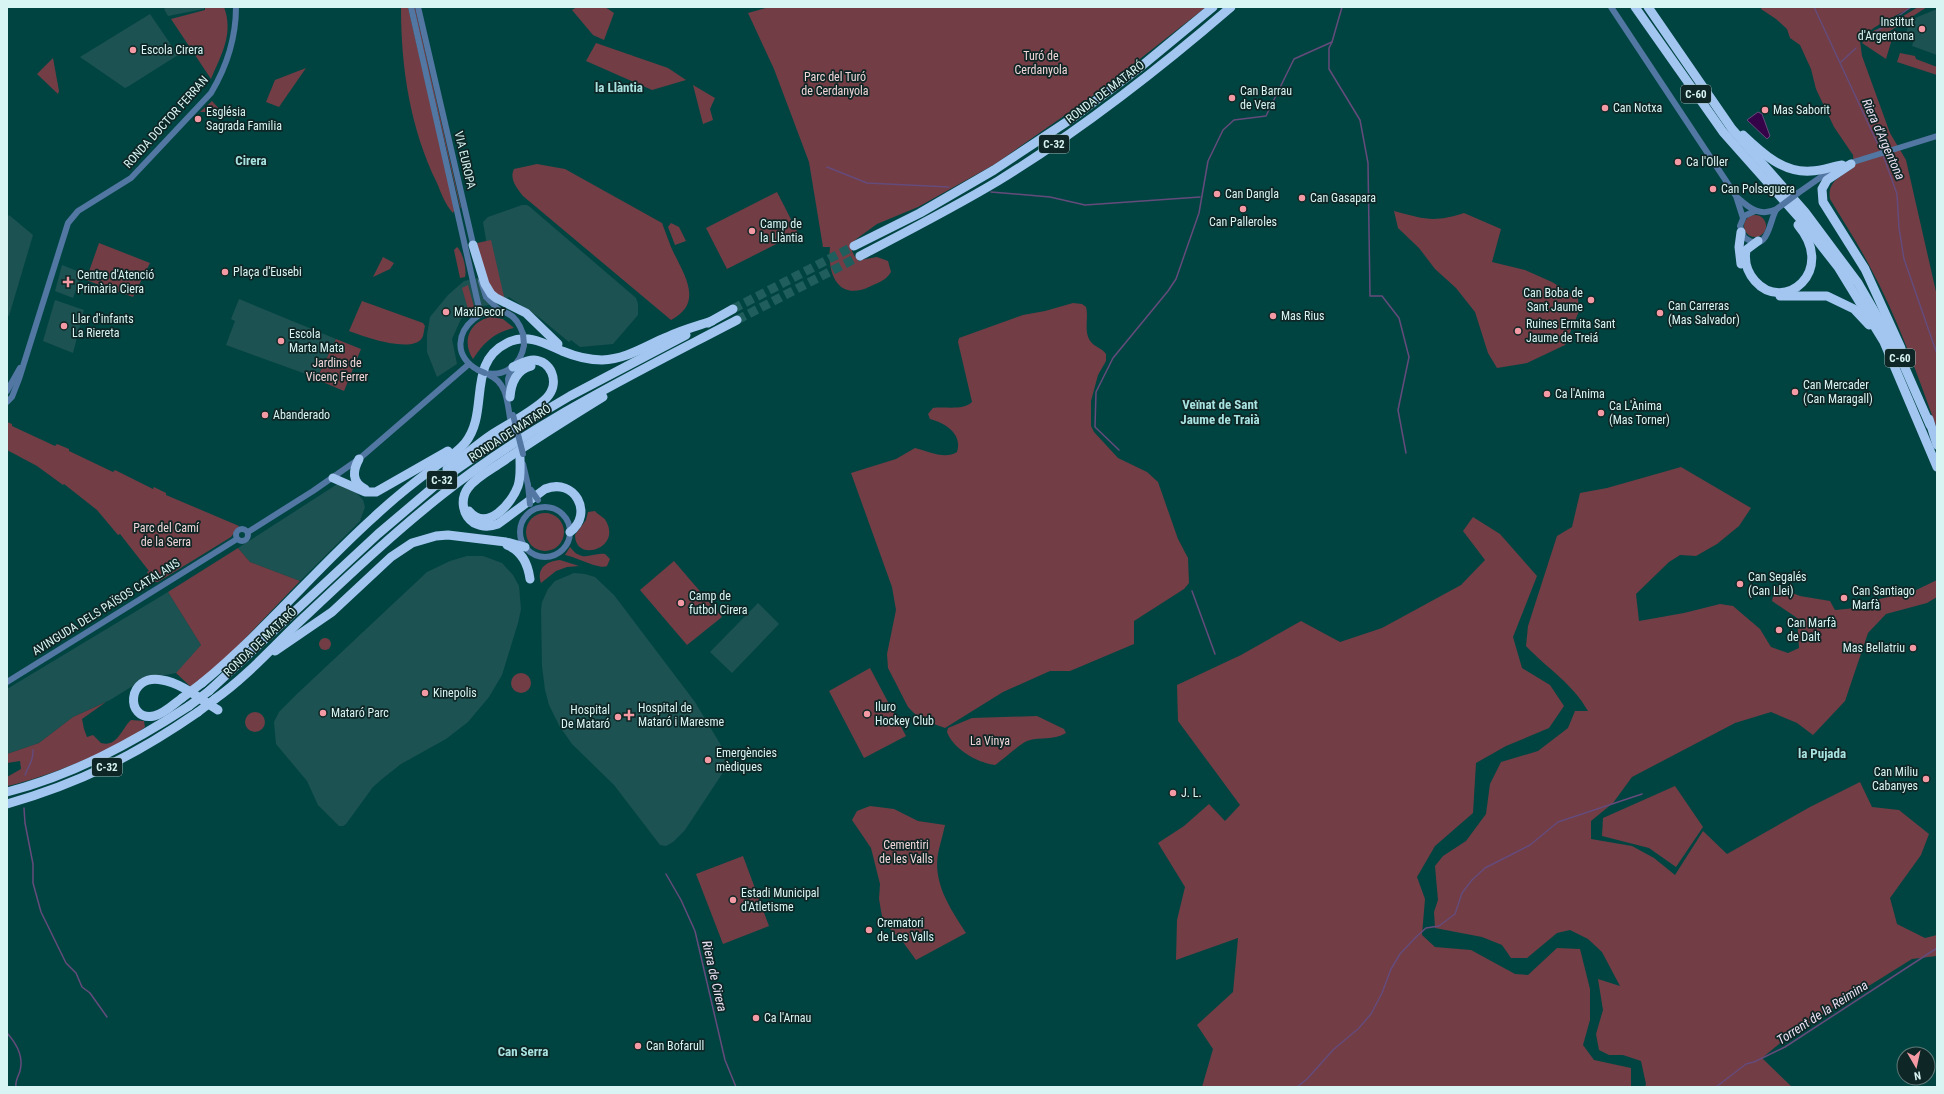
<svg xmlns="http://www.w3.org/2000/svg" width="1944" height="1094" font-family="'Roboto Condensed',sans-serif">
<rect width="100%" height="100%" fill="#004442"/>
<g fill="#1c5251">
<path d="M167,7H204V9L168,16L164,9Z"/>
<path d="M1937,9V55L1912,46L1915,36L1906,32L1909,25L1906,24L1915,18Z"/>
<path d="M150,14L178,55L129,86L125,88L80,57Z"/>
<path d="M522,205H527L530,207L636,298L638,304V315L613,344L580,347L571,340L569,342L540,318L509,297L499,303L474,308L461,319L452,339L457,364L437,377L427,352V335L430,317L448,295L464,281L492,275L483,222L488,217Z"/>
<path d="M9,215L33,235L9,316L7,315V218Z"/>
<path d="M62,265L82,273L73,298L55,291Z"/>
<path d="M239,299L336,339L317,378L226,345L235,321L231,319Z"/>
<path d="M55,300L84,310L73,353L43,341Z"/>
<path d="M339,483L353,489L363,500L365,507L360,521L300,581L250,562L238,548Z"/>
<path d="M467,556H483L502,563L513,575L519,586L521,609L518,623L502,675L489,697L468,722L446,739L401,764L382,779L373,787L346,824L343,826H339L318,805L307,781L276,744L274,722L279,712L298,693L427,572L450,561Z"/>
<path d="M574,573L585,574L595,577L614,595L695,702L725,752L726,761L722,774L685,830L673,842L666,846L660,845L614,785L572,744L560,727L549,705L545,690L542,666L541,610L542,602L548,589L555,581Z"/>
<path d="M168,592L201,645L190,659L176,673L144,679L110,700L73,717L39,743L7,754V689Z"/>
<path d="M758,603L779,624L732,673L710,652Z"/>
</g>
<g fill="#723d44">
<path d="M205,7H224C234,34 221,55 211,79L171,19L205,10Z"/>
<path d="M401,7H408L455,209L453,213C446,206 441,193 437,183C410,128 401,68 401,7Z"/>
<path d="M413,7H415L461,208L460,207Z"/>
<path d="M577,7H605L614,13L604,40L593,35L572,10Z"/>
<path d="M769,7H1206L1094,95L995,164L918,207L877,224L859,237L854,241L852,251L855,257L860,260L877,257L888,261L891,272C886,280 880,282 871,286C839,302 827,275 830,247H823L809,162L774,69L748,13Z"/>
<path d="M1762,7H1911C1894,18 1873,24 1860,41L1862,56L1890,133L1906,160L1937,296V429C1917,374 1897,316 1869,265C1857,242 1843,221 1830,199C1827,181 1841,177 1854,167L1853,155L1834,127L1816,89L1811,69L1800,45L1790,38L1787,29L1776,19L1761,9Z"/>
<path d="M1918,7H1927L1890,31L1889,36L1892,39L1886,59L1862,43L1873,31L1895,21Z"/>
<path d="M596,43L668,68L686,80L652,90L586,61Z"/>
<path d="M1900,53L1915,56L1916,59L1937,67V75L1897,62Z"/>
<path d="M53,58L59,91L58,94L37,74Z"/>
<path d="M306,68L279,107L266,102L275,80Z"/>
<path d="M693,85L715,98L710,109L713,120L703,124Z"/>
<path d="M212,101L222,112H200Z"/>
<path d="M537,164L565,169L662,223C665,231 668,239 671,247C682,272 706,302 671,320L523,196C517,188 509,179 514,169Z"/>
<path d="M777,192L798,233L727,269L706,228Z"/>
<path d="M1394,211C1425,219 1433,223 1464,213L1501,229L1492,262L1525,270L1552,282L1578,298L1579,311L1565,345L1527,363L1497,368L1488,353L1475,312L1456,288L1435,269L1419,248L1398,228Z"/>
<circle cx="1755" cy="226" r="11"/>
<path d="M671,223L679,227L686,241L675,245L668,227Z"/>
<path d="M491,240L505,301C484,290 482,264 477,243Z"/>
<path d="M99,243L150,263L133,297L86,280Z"/>
<path d="M457,247C463,252 467,270 465,277L460,278L454,250Z"/>
<path d="M383,257L394,263L390,269L373,277Z"/>
<path d="M468,285L474,307V310L469,313L462,288Z"/>
<path d="M362,301L423,323L425,326C424,329 424,335 422,338C412,354 362,336 349,331Z"/>
<path d="M1073,303L1082,304L1086,307C1089,318 1083,332 1091,342C1095,347 1102,348 1106,354V361L1098,375L1091,401V426L1094,432L1118,458L1147,472L1158,482L1178,539L1188,558L1189,583L1184,589L1134,621V644L1070,671H1050L1003,692L945,728L920,719L908,707L888,668L887,654L896,610L892,587L851,473L896,459L915,448C928,451 945,460 957,452C963,434 945,423 930,419L928,414L933,408C945,406 962,411 972,402L958,342L959,338L1023,315L1045,311Z"/>
<path d="M491,317L503,319L514,328C495,332 483,343 473,359C461,341 470,321 491,317Z"/>
<path d="M336,339L361,349L344,391L311,377V376L317,378Z"/>
<path d="M7,422L12,424V426L55,446L57,444L69,449V451L113,472L115,470L153,489L154,487L166,493V495L239,526L231,537L158,582H153L147,572L149,571L120,534L118,535L97,510L64,484L63,485L37,466L7,450Z"/>
<path d="M1681,467L1751,508L1739,526L1717,544L1696,556L1680,555L1669,562L1636,594L1639,621L1684,613L1720,604L1733,606L1760,629L1771,647L1788,653L1799,648L1797,618L1772,601L1775,586L1800,596L1830,601L1835,610L1856,608L1879,599L1912,592L1937,580V597L1927,603L1886,614L1868,633L1845,701L1813,735L1797,723L1771,712L1735,723L1632,777L1613,803L1591,821V839L1632,846L1654,858L1675,875L1703,831L1727,854L1810,807L1860,782L1872,807L1899,810L1929,834L1921,855L1890,898L1897,924L1925,938L1937,935V956L1912,959L1790,1035L1762,1058L1792,1087H1645L1646,1084L1641,1061L1623,1055H1609L1599,1050L1596,1034L1603,1010L1598,979L1620,986L1602,952L1588,939L1570,930L1557,933L1527,958H1511L1502,945L1482,937L1435,928L1434,912L1438,900L1435,866L1443,856L1466,841L1486,814L1490,784L1501,762L1538,751L1568,728L1575,711H1588C1572,683 1548,669 1526,646L1528,626L1557,536L1572,527L1580,493L1607,488Z"/>
<path d="M595,511C598,515 604,517 606,521C622,549 575,563 575,535L586,520L588,512Z"/>
<circle cx="545" cy="532" r="19"/>
<path d="M1473,517L1500,534L1537,576L1513,637L1522,668L1550,685L1564,706L1549,728L1506,746L1476,763L1473,813L1435,846L1417,877L1425,899L1422,935L1435,947L1471,950L1515,974L1528,975L1557,948L1580,949L1590,989V1020L1583,1045L1594,1060L1631,1068V1087H1202L1213,1049L1197,1025L1233,992L1238,938L1176,960L1177,920L1185,887L1158,843L1184,826L1209,804L1225,821L1240,805L1178,721L1177,685L1241,655L1301,621L1340,642L1382,628L1461,585L1485,560L1463,531Z"/>
<path d="M570,547C583,564 591,552 605,554L610,559L607,566C600,570 576,557 565,555Z"/>
<path d="M238,548L250,562L300,581L230,654L192,688L176,673L201,645L168,592Z"/>
<path d="M560,560L579,566L567,567L556,571L541,583C536,568 547,561 560,560Z"/>
<path d="M674,561L722,617L687,645L640,590Z"/>
<circle cx="325" cy="644" r="6"/>
<path d="M870,668L906,736L864,758L829,691Z"/>
<circle cx="521" cy="683" r="10"/>
<path d="M106,702L82,719L84,729L87,737L93,735L101,743C117,748 122,728 131,720L144,721L145,727C118,749 42,779 7,786V777L21,769L20,761L7,763V754L39,743L73,717Z"/>
<circle cx="255" cy="722" r="10"/>
<path d="M1037,716L1064,729L1066,733C1052,741 1041,736 1027,741C1021,743 1003,760 995,765C978,763 953,749 947,732L948,728L972,718Z"/>
<path d="M1675,786L1703,827L1676,867L1649,848L1602,836L1603,818Z"/>
<path d="M870,806L894,809L918,821L945,825C943,834 941,841 939,849C931,881 950,908 966,933L916,960L903,942L883,922L879,899L880,884L871,848L852,820L857,811Z"/>
<path d="M743,856L769,926L723,944L696,874Z"/>
</g>
<path fill="#340348" stroke="#654b7b" d="M1758,112L1762,114L1770,136L1767,139L1747,120Z"/>
<g fill="none" stroke-linecap="round" stroke-linejoin="round">
<g stroke="#654b7b" stroke-width="1.5">
<path d="M1814,7L1881,151"/>
<path d="M1870,36L1911,7"/>
<path d="M1332,42L1329,48V69L1360,120L1368,163L1370,296H1382L1399,318L1409,357L1398,410L1406,453"/>
<path d="M1841,62L1856,48"/>
<path d="M1883,155L1897,194L1899,228L1904,259L1937,354"/>
<path d="M827,167L867,183L949,187"/>
<path d="M991,192L1050,197L1085,205L1200,197"/>
<path d="M1119,450L1095,427L1096,392L1113,358L1168,291L1176,279L1199,213L1208,161L1223,130L1234,120L1266,116L1294,59L1332,42L1342,7"/>
<path d="M1192,591L1215,654"/>
<path d="M25,775C28,766 34,761 33,750"/>
<path d="M24,808L25,823L33,864V883L41,912L66,963L76,973L82,987L90,993L107,1017"/>
<path d="M666,874L681,900L695,931L725,1060L736,1087"/>
<path d="M7,1033C17,1044 24,1056 20,1071C18,1077 15,1081 16,1087"/>
<path d="M1297,1087L1307,1079L1334,1049L1358,1029L1371,1014L1382,993L1391,969L1400,954L1416,937L1426,928L1439,926L1455,914L1462,893L1472,880L1485,868L1530,845L1558,822L1642,794"/>
<path d="M1716,1087L1746,1064L1754,1062L1785,1047L1937,948"/>
</g>
<g stroke="#205e5d" stroke-width="9" stroke-dasharray="9 4.5" stroke-linecap="butt">
<path d="M733,309L854,246"/>
<path d="M737,320L860,256"/>
</g>
<g stroke="#5177a2" stroke-width="6">
<path d="M411,7L479,308L477,315"/>
<path d="M418,7L474,248"/>
<path d="M1611,7L1736,196L1743,218"/>
<path d="M1847,164L1937,136"/>
<path d="M1798,193L1831,170"/>
<path d="M1738,198C1750,209 1761,217 1777,209"/>
<path d="M1755,211L1744,216L1740,226L1744,237C1768,256 1769,222 1776,210"/>
<path d="M481,281L486,297L501,312"/>
<path d="M478,370C426,340 504,276 523,334"/>
<path d="M485,373C505,377 521,365 524,345"/>
<path d="M489,375C507,383 507,401 510,418"/>
<path d="M7,391L20,368"/>
<path d="M509,393L508,379L512,367"/>
<path d="M7,402L12,397L19,379L68,223L78,211L131,178L211,93C227,66 236,39 236,7"/>
<path d="M523,464L528,485"/>
<circle cx="545" cy="532" r="25"/>
<circle cx="242" cy="535" r="6"/>
<path d="M248,532L313,491L359,459L469,364"/>
<path d="M7,682L237,539"/>
</g>
<g stroke="#a3c6f1" stroke-width="9">
<path d="M1635,7L1723,132L1802,221L1838,267L1884,342L1937,467"/>
<path d="M1648,7L1732,129L1805,212L1858,283L1898,352L1930,425"/>
<path d="M1743,135C1762,153 1783,173 1811,171C1821,171 1831,167 1842,165"/>
<path d="M1851,164L1827,180L1822,189L1823,202L1865,269L1901,348"/>
<path d="M1741,232L1739,247L1741,264"/>
<path d="M1758,241L1746,250C1744,262 1747,272 1755,281C1784,314 1837,271 1798,225"/>
<path d="M473,245L485,284L491,294L496,298L526,313L558,344"/>
<path d="M854,246L920,213L994,170L1074,117L1138,69L1213,7"/>
<path d="M860,256C906,232 953,208 998,181C1081,130 1158,70 1231,7"/>
<path d="M1780,296H1827L1854,309L1869,325"/>
<path d="M708,323L733,309"/>
<path d="M510,397C511,383 517,369 531,366"/>
<path d="M1929,419L1937,445"/>
<path d="M359,459C353,470 351,482 365,489"/>
<path d="M447,469C462,458 476,445 491,435C506,425 540,408 549,395C559,381 551,361 534,360C526,360 520,364 513,367"/>
<path d="M333,478L365,492H376L448,451"/>
<path d="M469,511C487,533 512,503 518,486C521,477 520,467 520,458"/>
<path d="M570,532C594,514 575,477 545,489L498,524C490,527 482,527 474,523C462,515 460,499 468,488C476,477 492,469 502,462C535,439 569,418 603,397"/>
<path d="M507,545C522,551 528,564 530,579"/>
<path d="M275,651L332,612L391,557L412,543L436,536L448,535L506,542L525,547"/>
<path d="M202,683C264,632 314,571 374,517C392,500 412,484 432,469C443,461 456,454 465,443C490,412 466,363 507,343C527,333 544,343 562,351C574,356 589,360 602,360C627,359 645,346 667,337C682,330 697,326 712,321"/>
<path d="M209,691L378,534L444,478L521,425L570,396L686,335"/>
<path d="M182,698C174,704 164,714 154,716C125,722 126,673 162,680C182,683 201,700 218,710"/>
<path d="M215,699C245,678 270,650 297,624C344,580 391,535 443,494C532,423 636,373 737,320"/>
<path d="M7,792C73,775 132,743 189,706"/>
<path d="M7,804C80,783 136,755 198,712"/>
</g>
<g stroke="#5177a2" stroke-width="6">
<path d="M1778,208L1798,193"/>
<path d="M523,334L524,345"/>
<path d="M478,370L485,373"/>
<path d="M513,415L523,454"/>
<path d="M528,485L530,504"/>
<path d="M531,490L538,500"/>
</g>
<g stroke="#a3c6f1" stroke-width="9">
<path d="M182,698L202,683"/>
<path d="M189,706L209,691"/>
<path d="M198,712L215,699"/>
</g>
</g>
<g fill="#f49aa4" stroke="#0e2625" stroke-width="1.5">
<circle cx="1922" cy="29" r="4"/>
<circle cx="133" cy="50" r="4"/>
<circle cx="1232" cy="98" r="4"/>
<circle cx="1605" cy="108" r="4"/>
<circle cx="1765" cy="110" r="4"/>
<circle cx="198" cy="119" r="4"/>
<circle cx="1678" cy="162" r="4"/>
<circle cx="1713" cy="189" r="4"/>
<circle cx="1217" cy="194" r="4"/>
<circle cx="1302" cy="198" r="4"/>
<circle cx="1243" cy="209" r="4"/>
<circle cx="752" cy="231" r="4"/>
<circle cx="225" cy="272" r="4"/>
<path d="M66 276h4v4h4v4h-4v4h-4v-4h-4v-4h4z"/>
<circle cx="1591" cy="300" r="4"/>
<circle cx="446" cy="312" r="4"/>
<circle cx="1660" cy="313" r="4"/>
<circle cx="1273" cy="316" r="4"/>
<circle cx="64" cy="326" r="4"/>
<circle cx="1518" cy="331" r="4"/>
<circle cx="281" cy="341" r="4"/>
<circle cx="1795" cy="392" r="4"/>
<circle cx="1547" cy="394" r="4"/>
<circle cx="1601" cy="413" r="4"/>
<circle cx="265" cy="415" r="4"/>
<circle cx="1740" cy="584" r="4"/>
<circle cx="1844" cy="598" r="4"/>
<circle cx="681" cy="603" r="4"/>
<circle cx="1779" cy="630" r="4"/>
<circle cx="1913" cy="648" r="4"/>
<circle cx="425" cy="693" r="4"/>
<circle cx="323" cy="713" r="4"/>
<circle cx="867" cy="714" r="4"/>
<path d="M627 709h4v4h4v4h-4v4h-4v-4h-4v-4h4z"/>
<circle cx="618" cy="717" r="4"/>
<circle cx="708" cy="760" r="4"/>
<circle cx="1926" cy="779" r="4"/>
<circle cx="1173" cy="793" r="4"/>
<circle cx="733" cy="900" r="4"/>
<circle cx="869" cy="930" r="4"/>
<circle cx="756" cy="1018" r="4"/>
<circle cx="638" cy="1046" r="4"/>
</g>
<g text-anchor="middle" stroke-width="3.5" stroke-linejoin="round" paint-order="stroke">
<g fill="#0e2625" stroke="#9bb6b5" stroke-width="1">
<rect x="1681" y="85" width="30" height="18" rx="3"/>
<rect x="1039" y="135" width="30" height="18" rx="3"/>
<rect x="1885" y="349" width="30" height="18" rx="3"/>
<rect x="427" y="471" width="30" height="18" rx="3"/>
<rect x="92" y="758" width="30" height="18" rx="3"/>
</g>
<g font-size="11" font-weight="bold" fill="#d8f4f3">
<text x="1696" y="98">C-60</text>
<text x="1054" y="148">C-32</text>
<text x="1900" y="362">C-60</text>
<text x="442" y="484">C-32</text>
<text x="107" y="771">C-32</text>
</g>
<g font-size="12" fill="#d8f4f3" stroke="#0e2625" text-anchor="start">
<text x="1914" y="26" text-anchor="end">Institut<tspan x="1914" dy="14">d'Argentona</tspan></text>
<text x="141" y="54">Escola Cirera</text>
<text x="1240" y="95">Can Barrau<tspan x="1240" dy="14">de Vera</tspan></text>
<text x="1613" y="112">Can Notxa</text>
<text x="1773" y="114">Mas Saborit</text>
<text x="206" y="116">Església<tspan x="206" dy="14">Sagrada Familia</tspan></text>
<text x="1686" y="166">Ca l'Oller</text>
<text x="1721" y="193">Can Polseguera</text>
<text x="1225" y="198">Can Dangla</text>
<text x="1310" y="202">Can Gasapara</text>
<text x="1243" y="226" text-anchor="middle">Can Palleroles</text>
<text x="760" y="228">Camp de<tspan x="760" dy="14">la Llàntia</tspan></text>
<text x="233" y="276">Plaça d'Eusebi</text>
<text x="77" y="279">Centre d'Atenció<tspan x="77" dy="14">Primària Ciera</tspan></text>
<text x="1583" y="297" text-anchor="end">Can Boba de<tspan x="1583" dy="14">Sant Jaume</tspan></text>
<text x="1668" y="310">Can Carreras<tspan x="1668" dy="14">(Mas Salvador)</tspan></text>
<text x="454" y="316">MaxiDecor</text>
<text x="1281" y="320">Mas Rius</text>
<text x="72" y="323">Llar d'infants<tspan x="72" dy="14">La Riereta</tspan></text>
<text x="1526" y="328">Ruines Ermita Sant<tspan x="1526" dy="14">Jaume de Treiá</tspan></text>
<text x="289" y="338">Escola<tspan x="289" dy="14">Marta Mata</tspan></text>
<text x="1803" y="389">Can Mercader<tspan x="1803" dy="14">(Can Maragall)</tspan></text>
<text x="1555" y="398">Ca l'Anima</text>
<text x="1609" y="410">Ca L'Ànima<tspan x="1609" dy="14">(Mas Torner)</tspan></text>
<text x="273" y="419">Abanderado</text>
<text x="1748" y="581">Can Segalés<tspan x="1748" dy="14">(Can Llei)</tspan></text>
<text x="1852" y="595">Can Santiago<tspan x="1852" dy="14">Marfà</tspan></text>
<text x="689" y="600">Camp de<tspan x="689" dy="14">futbol Cirera</tspan></text>
<text x="1787" y="627">Can Marfà<tspan x="1787" dy="14">de Dalt</tspan></text>
<text x="1905" y="652" text-anchor="end">Mas Bellatriu</text>
<text x="433" y="697">Kinepolis</text>
<text x="875" y="711">Iluro<tspan x="875" dy="14">Hockey Club</tspan></text>
<text x="638" y="712">Hospital de<tspan x="638" dy="14">Mataró i Maresme</tspan></text>
<text x="610" y="714" text-anchor="end">Hospital<tspan x="610" dy="14">De Mataró</tspan></text>
<text x="331" y="717">Mataró Parc</text>
<text x="716" y="757">Emergències<tspan x="716" dy="14">mèdiques</tspan></text>
<text x="1918" y="776" text-anchor="end">Can Miliu<tspan x="1918" dy="14">Cabanyes</tspan></text>
<text x="1181" y="797">J. L.</text>
<text x="741" y="897">Estadi Municipal<tspan x="741" dy="14">d'Atletisme</tspan></text>
<text x="877" y="927">Crematori<tspan x="877" dy="14">de Les Valls</tspan></text>
<text x="764" y="1022">Ca l'Arnau</text>
<text x="646" y="1050">Can Bofarull</text>
</g>
<g font-size="12" fill="#f0d5d7" stroke="#0e2625">
<text x="1041" y="60">Turó de<tspan x="1041" dy="14">Cerdanyola</tspan></text>
<text x="835" y="81">Parc del Turó<tspan x="835" dy="14">de Cerdanyola</tspan></text>
<text x="337" y="367">Jardins de<tspan x="337" dy="14">Vicenç Ferrer</tspan></text>
<text x="166" y="532">Parc del Camí<tspan x="166" dy="14">de la Serra</tspan></text>
<text x="990" y="745">La Vinya</text>
<text x="906" y="849">Cementiri<tspan x="906" dy="14">de les Valls</tspan></text>
</g>
<g font-size="12" fill="#d8f4f3" stroke="#0e2625">
<text transform="translate(1105 92) rotate(-37)" y="4">RONDA DE MATARÓ</text>
<text transform="translate(166 122) rotate(-48)" y="4">RONDA DOCTOR FERRAN</text>
<text transform="translate(465 160) rotate(77)" y="4">VIA EUROPA</text>
<text transform="translate(510 433) rotate(-33)" y="4">RONDA DE MATARÓ</text>
<text transform="translate(106 607) rotate(-32)" y="4">AVINGUDA DELS PAÏSOS CATALANS</text>
<text transform="translate(260 642) rotate(-43)" y="4">RONDA DE MATARÓ</text>
</g>
<g font-size="13" font-weight="bold" fill="#a8e3e1" stroke="#0e2625">
<text x="619" y="92">la Llàntia</text>
<text x="251" y="165">Cirera</text>
<text x="1220" y="409">Veïnat de Sant<tspan x="1220" dy="15">Jaume de Traià</tspan></text>
<text x="1822" y="758">la Pujada</text>
<text x="523" y="1056">Can Serra</text>
</g>
<g font-size="13" font-style="italic" fill="#ebdff3" stroke="#0e2625">
<text transform="translate(1884 139) rotate(66)" y="5">Riera d'Argentona</text>
<text transform="translate(715 976) rotate(77)" y="5">Riera de Cirera</text>
<text transform="translate(1822 1012) rotate(-33)" y="5">Torrent de la Reimina</text>
</g>
</g>
<rect width="1944" height="1094" fill="none" stroke="#d8f4f3" stroke-width="16"/>
<g transform="translate(1916 1066) rotate(171)"><circle r="19" fill="#0e2625" stroke="#5f7877"/>
<path d="M0-3L7 15L0 10L-7 15Z" fill="#f49aa4"/>
<text y="-6" font-size="11" font-weight="bold" text-anchor="middle" fill="#d8f4f3">N</text>
</g>
</svg>
